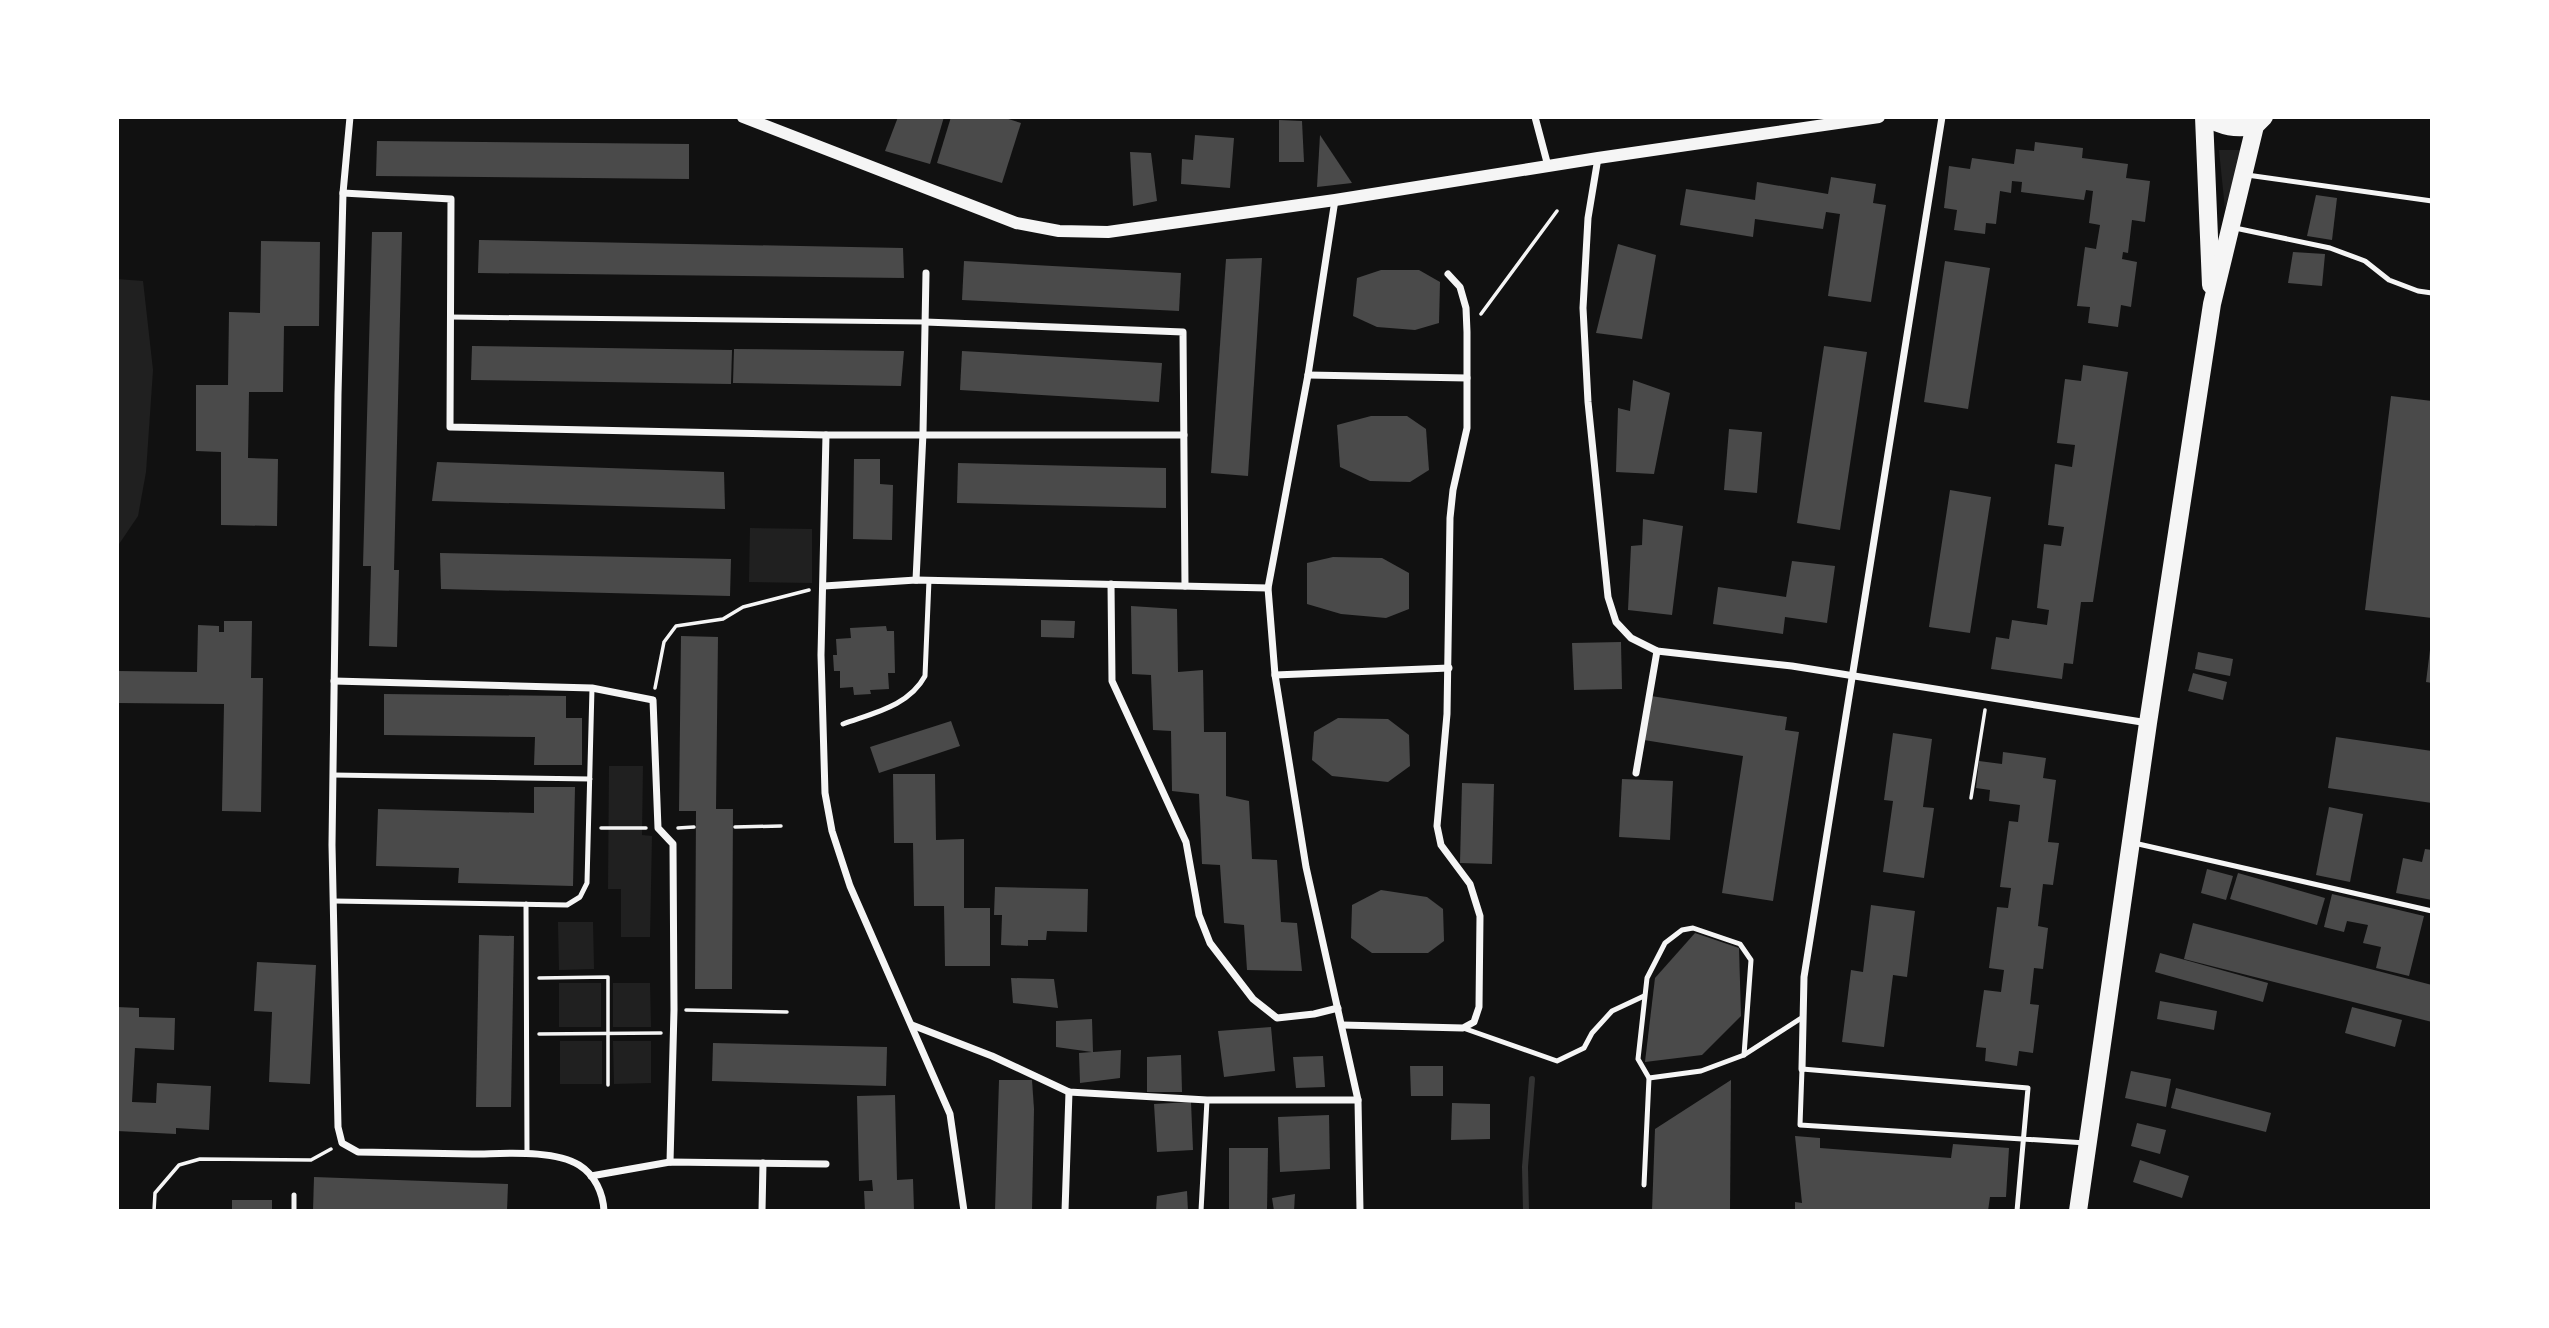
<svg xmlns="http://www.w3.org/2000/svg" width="2549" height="1328" font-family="'Space Grotesk',sans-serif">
<rect width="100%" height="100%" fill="#111"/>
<g fill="#202020">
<path d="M2219,150H2242L2225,209Z"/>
<path d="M117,279L143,281L153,370L146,472L138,516L117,547Z"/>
<path d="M750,528L812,529V583L749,582Z"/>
<path d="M609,766H643L642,835L652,836L650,937H621V889H608Z"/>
<path d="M558,922H593L594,969L559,970Z"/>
<rect x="559" y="983" width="42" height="44"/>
<path d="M613,983H650L651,1027H613Z"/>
<rect x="560" y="1041" width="42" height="43"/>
<path d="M613,1041H651V1083L614,1084Z"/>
</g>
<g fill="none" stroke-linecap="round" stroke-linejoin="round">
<path stroke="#333" stroke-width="6" d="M1526,1211L1525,1167L1532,1079"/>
</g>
<g fill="#4a4a4a">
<path d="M898,117H944L930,164L885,151Z"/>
<path d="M951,117H1002L1021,123L1002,183L937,163Z"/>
<path d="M1279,120L1302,121L1304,162H1279Z"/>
<path d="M1195,135L1234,138L1230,188L1181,184L1182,159L1193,160Z"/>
<path d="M1320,135L1352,183L1317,187Z"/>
<path d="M377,141L689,144V179L376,176Z"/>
<path d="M2035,142L2083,148L2082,158L2128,164L2126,178L2150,181L2145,222L2132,220L2128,253L2123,252L2122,259L2137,262L2131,307L2121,305L2118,327L2088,323L2090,307L2077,306L2085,247L2096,249L2100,225L2089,223L2093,191L2086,190L2084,200L2021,192L2022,182L2012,181L2011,193L2000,191L1996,224L1986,223L1985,234L1954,230L1957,210L1944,208L1949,166L1970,169L1972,158L2014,164L2016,149L2034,151Z"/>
<path d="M1130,152L1151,153L1157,201L1133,206Z"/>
<path d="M1831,177L1876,184L1873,203L1886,205L1871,302L1828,296L1840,214L1826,212L1823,229L1755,219L1753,237L1680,225L1686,189L1755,200L1757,182L1828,194Z"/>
<path d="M2316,195L2337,198L2332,240L2307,236Z"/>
<path d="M372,232H402L394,570H399L397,647L369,646L371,566H363Z"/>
<path d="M479,240L903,248L904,278L478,273Z"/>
<path d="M261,241L320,242L319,326H284L283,392H249L248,458L278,459L277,526L221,525V452L196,451V385H228L229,312L260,313Z"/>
<path d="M1618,244L1656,255L1642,339L1596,333Z"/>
<path d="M2293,252L2325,254L2322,286L2288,283Z"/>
<path d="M1262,258L1248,476L1211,473L1226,259Z"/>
<path d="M964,261L1181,273L1179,311L962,300Z"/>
<path d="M1945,261L1990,268L1968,409L1924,402Z"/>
<path d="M1381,270H1419L1440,282L1439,323L1415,330L1377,327L1353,316L1357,278Z"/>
<path d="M472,346L732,350L731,384L471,380Z"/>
<path d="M1824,346L1867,352L1840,530L1797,523Z"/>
<path d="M734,349L904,351L901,386L733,383Z"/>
<path d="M962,351L1162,363L1159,402L960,390Z"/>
<path d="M2083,365L2128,372L2093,602H2081L2073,664L2064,663L2062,679L1991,669L1996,637L2009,639L2012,620L2047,625L2049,610L2037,608L2044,544L2061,546L2064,527L2048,525L2055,464L2072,467L2075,445L2057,443L2065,379L2081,381Z"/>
<path d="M1633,380L1670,393L1654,474L1616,472L1618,408L1630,411Z"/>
<path d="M2391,396L2432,401V618L2365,610Z"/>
<path d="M1371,416H1407L1426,429L1429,470L1410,482L1370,481L1340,467L1337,425Z"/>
<path d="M1729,429L1762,432L1757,493L1724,490Z"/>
<path d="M854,459H880V484L893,485L892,540L853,539Z"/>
<path d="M437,462L724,472L725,509L432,501Z"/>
<path d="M958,463L1166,468V508L957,503Z"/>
<path d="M1950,490L1991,497L1970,633L1929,627Z"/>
<path d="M1643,519L1683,526L1672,615L1628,610L1631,546L1642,545Z"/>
<path d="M440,553L731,559L730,596L441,589Z"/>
<path d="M1333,557L1382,558L1409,573V609L1386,618L1341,614L1307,604V563Z"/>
<path d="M1792,561L1835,566L1827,623L1785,617L1783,634L1713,624L1718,587L1786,597Z"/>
<path d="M1131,606L1177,609L1178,672L1203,670L1204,732H1226V796L1249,801L1252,859L1277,860L1281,922L1297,923L1302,971L1247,970L1244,925L1224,923L1220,865L1202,864L1199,794L1172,791L1171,731L1153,730L1151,675L1132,674Z"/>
<path d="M1041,620L1075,621L1074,638L1041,637Z"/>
<path d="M224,621H252L251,678H263L261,812L222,811L224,704L117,703V671L197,672L198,625L219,626V632H224Z"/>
<path d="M886,626L887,631H894L895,673H888L889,689L870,690L871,694L854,695L853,687L840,688V671H834L833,655H837L836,639L851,638L850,628Z"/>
<path d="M681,636L718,637L716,809H733L732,989H695L696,811H679Z"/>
<path d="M1621,642L1622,689L1574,690L1572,643Z"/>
<path d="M2430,650H2432V683L2426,682Z"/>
<path d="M2198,652L2233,659L2230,676L2195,669Z"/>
<path d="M2193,673L2227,682L2223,700L2188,691Z"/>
<path d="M384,694L566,696V718H582V765H534L535,737L384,735Z"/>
<path d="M1651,696L1787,717L1785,730L1799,732L1773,901L1722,893L1743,756L1644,740Z"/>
<path d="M1338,718L1388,719L1409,735L1410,766L1388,782L1332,776L1312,760L1314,732Z"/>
<path d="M951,721L960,746L879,773L870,747Z"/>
<path d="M1893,733L1932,739L1923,807L1934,808L1924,878L1883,872L1893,801L1884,800Z"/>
<path d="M2336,737L2432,751V803L2328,788Z"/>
<path d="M2003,752L2046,758L2043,778L2056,780L2048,842L2059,843L2053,885L2043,884L2038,926L2048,928L2043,969L2034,968L2030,1004L2039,1005L2033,1053L2019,1051L2017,1066L1985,1061L1986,1048L1976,1047L1984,990L2001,992L2004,970L1989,968L1997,907L2008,908L2011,888L2000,887L2009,821L2018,822L2020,805L1989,801L1990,790L1976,788L1979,761L2002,764Z"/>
<path d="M893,774H935L936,840L964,839V908H990V966H945L944,906H914L913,843H894Z"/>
<path d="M1622,779L1673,781L1670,840L1619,837Z"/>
<path d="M1462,783L1494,784L1492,864L1460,863Z"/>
<path d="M534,787H575L573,886L458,883L459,868L376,866L378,809L534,813Z"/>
<path d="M2329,807L2363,814L2350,882L2316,875Z"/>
<path d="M2425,849L2432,850V900L2396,893L2403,858L2422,862Z"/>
<path d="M2207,869L2233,876L2226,900L2201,893Z"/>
<path d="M2238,873L2325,898L2317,925L2230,899Z"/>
<path d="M995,887L1088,889L1087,932L1047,931L1046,940H1028V946L1001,945L1002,915H994Z"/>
<path d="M1381,890L1427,897L1443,909L1444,941L1428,953H1372L1351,938L1352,905Z"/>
<path d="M2332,894L2424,916L2409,976L2376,968L2381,947L2363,943L2368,925L2347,921L2344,932L2324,927Z"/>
<path d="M1871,905L1915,911L1907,977L1893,975L1884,1047L1842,1042L1851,970L1863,972Z"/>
<path d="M2193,923L2432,985V1022L2184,959Z"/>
<path d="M1695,933L1739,948L1741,1016L1702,1055L1645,1062L1655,978Z"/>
<path d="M479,935L514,936L511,1107H476Z"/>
<path d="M2160,953L2268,983L2263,1002L2155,972Z"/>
<path d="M257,962L316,965L310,1084L269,1082L272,1012L254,1011Z"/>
<path d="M1011,978L1054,979L1058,1008L1013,1003Z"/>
<path d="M2160,1001L2217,1011L2214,1030L2157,1019Z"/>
<path d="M117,1007L139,1008V1017L175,1018L174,1050L135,1048L132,1102L156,1103L157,1083L211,1086L209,1130L176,1128V1134L117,1131Z"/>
<path d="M2352,1007L2402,1020L2395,1047L2345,1033Z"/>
<path d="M1092,1019L1093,1052L1121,1050L1120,1078L1080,1083L1079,1053L1092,1052L1056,1047V1021Z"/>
<path d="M1271,1027L1275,1071L1224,1077L1218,1031Z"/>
<path d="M713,1043L887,1047L886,1086L712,1081Z"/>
<path d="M1181,1055L1182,1092H1147V1057Z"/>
<path d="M1323,1056L1325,1087L1296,1088L1293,1057Z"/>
<path d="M1410,1066H1443V1096H1411Z"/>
<path d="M2131,1071L2171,1079L2166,1107L2125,1098Z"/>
<path d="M999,1080H1032L1034,1109L1032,1211H995Z"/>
<path d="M1731,1080L1730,1211H1652L1655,1129Z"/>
<path d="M2176,1088L2271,1113L2266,1132L2171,1108Z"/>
<path d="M895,1095L897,1180L913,1179L914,1211H865L864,1191H873L872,1180L859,1181L857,1096Z"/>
<path d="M1191,1102L1193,1150L1157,1152L1154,1104Z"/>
<path d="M1452,1103L1490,1104V1139L1451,1140Z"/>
<path d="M1329,1115L1330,1169L1280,1172L1278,1117Z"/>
<path d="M2137,1123L2166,1130L2160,1154L2131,1146Z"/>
<path d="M1795,1136L1820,1138V1148L1951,1158L1953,1144L2009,1148L2006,1197H1990L1988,1211H1795V1202L1802,1203Z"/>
<path d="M1229,1148H1268L1267,1211H1229Z"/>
<path d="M2140,1160L2189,1176L2182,1198L2133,1182Z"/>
<path d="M314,1177L508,1184L507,1211H313Z"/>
<path d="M1187,1191L1188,1211H1156L1157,1196Z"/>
<path d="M1295,1194L1294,1211H1274L1272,1198Z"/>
<rect x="232" y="1200" width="40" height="11"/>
</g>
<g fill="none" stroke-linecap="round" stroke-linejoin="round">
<g stroke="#f5f5f5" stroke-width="3.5">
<path d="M1481,314L1557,211"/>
<path d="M655,688L664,642L676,626L723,619L743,607L809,590"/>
<path d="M1971,798L1985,710"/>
<path d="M735,827L781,826"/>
<path d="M601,828H646"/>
<path d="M678,828L694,827"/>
<path d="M539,978L608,977V1085"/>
<path d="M686,1010L787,1012"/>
<path d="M539,1034L661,1033"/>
<path d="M154,1211L155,1193L179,1165L200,1159L311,1160L331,1149"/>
</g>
<g stroke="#f5f5f5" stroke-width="5">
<path d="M2247,175L2432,201"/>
<path d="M2235,228L2330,248L2365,261L2389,280L2418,291L2432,293"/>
<path d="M450,317L925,322"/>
<path d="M843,724C873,713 909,706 925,676L929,580"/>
<path d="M333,775L590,779"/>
<path d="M2134,843L2432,911"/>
<path d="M334,901L567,905L580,897L587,883L592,688"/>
<path d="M526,904L527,1154"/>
<path d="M1463,1028L1557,1061L1584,1048L1592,1033L1612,1011L1644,996"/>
<path d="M1649,1078L1701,1071L1744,1055L1803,1017"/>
<path d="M1644,1185L1649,1078L1638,1059L1647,978L1665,943L1682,930L1693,928L1740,944L1751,960L1744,1055"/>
<path d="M294,1195V1211"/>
<path d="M1201,1211L1207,1100"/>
<path d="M2017,1211L2028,1088L1802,1069L1800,1125L2086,1143"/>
</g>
<g stroke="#f5f5f5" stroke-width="7">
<path d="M350,117L343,193L338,394L332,845L338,1127L342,1143L358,1152C396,1153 434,1153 472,1154C502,1154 553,1149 579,1165C595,1175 603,1193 604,1211"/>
<path d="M1535,117L1548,166"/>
<path d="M1598,158L1588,218L1583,308L1588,402L1608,597L1616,622L1631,638L1657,651L1792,666L2148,723"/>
<path d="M343,193L451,199L450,427L826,435H1184"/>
<path d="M1335,200L1308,375L1268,588L1275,675L1306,867L1358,1100L1360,1211"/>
<path d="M925,322L1183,332L1185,586"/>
<path d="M1308,375L1467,378"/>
<path d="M826,435L821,655L825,793L832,831L850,886L950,1114L964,1211"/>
<path d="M916,580L923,433L926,273"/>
<path d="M1111,584L1112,681L1186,842L1199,915L1210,943L1253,999L1277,1018L1314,1014L1338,1008"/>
<path d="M824,586L916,580L1268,588"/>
<path d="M1275,675L1449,668"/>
<path d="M334,681L592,688L653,700L658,828L673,844L674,1010L670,1162"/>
<path d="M1636,773L1657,651"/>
<path d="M912,1025L992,1056L1069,1092L1207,1100H1358"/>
<path d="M1342,1025L1463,1028L1474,1022L1479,1007L1480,916L1470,884L1441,845L1437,826L1447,714L1450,518L1453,490L1467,428V332L1466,308L1460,287L1448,274"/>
<path d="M1802,1069L1804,977L1942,117"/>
<path d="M591,1176L670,1162L826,1164"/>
<path d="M762,1211L763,1163"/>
<path d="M1065,1211L1069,1092"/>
</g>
<path stroke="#f5f5f5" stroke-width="12" d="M743,117L1016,223L1059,231L1108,232L1335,200L1598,158L1879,117"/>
<g stroke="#f5f5f5" stroke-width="18">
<path d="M2204,117L2211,285"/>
<path d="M2205,117C2223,127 2235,129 2255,126"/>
<path d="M2078,1211L2148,723L2212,304L2255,126L2264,117"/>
</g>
</g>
<rect width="2549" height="1328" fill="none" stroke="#ffffff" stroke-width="238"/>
</svg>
